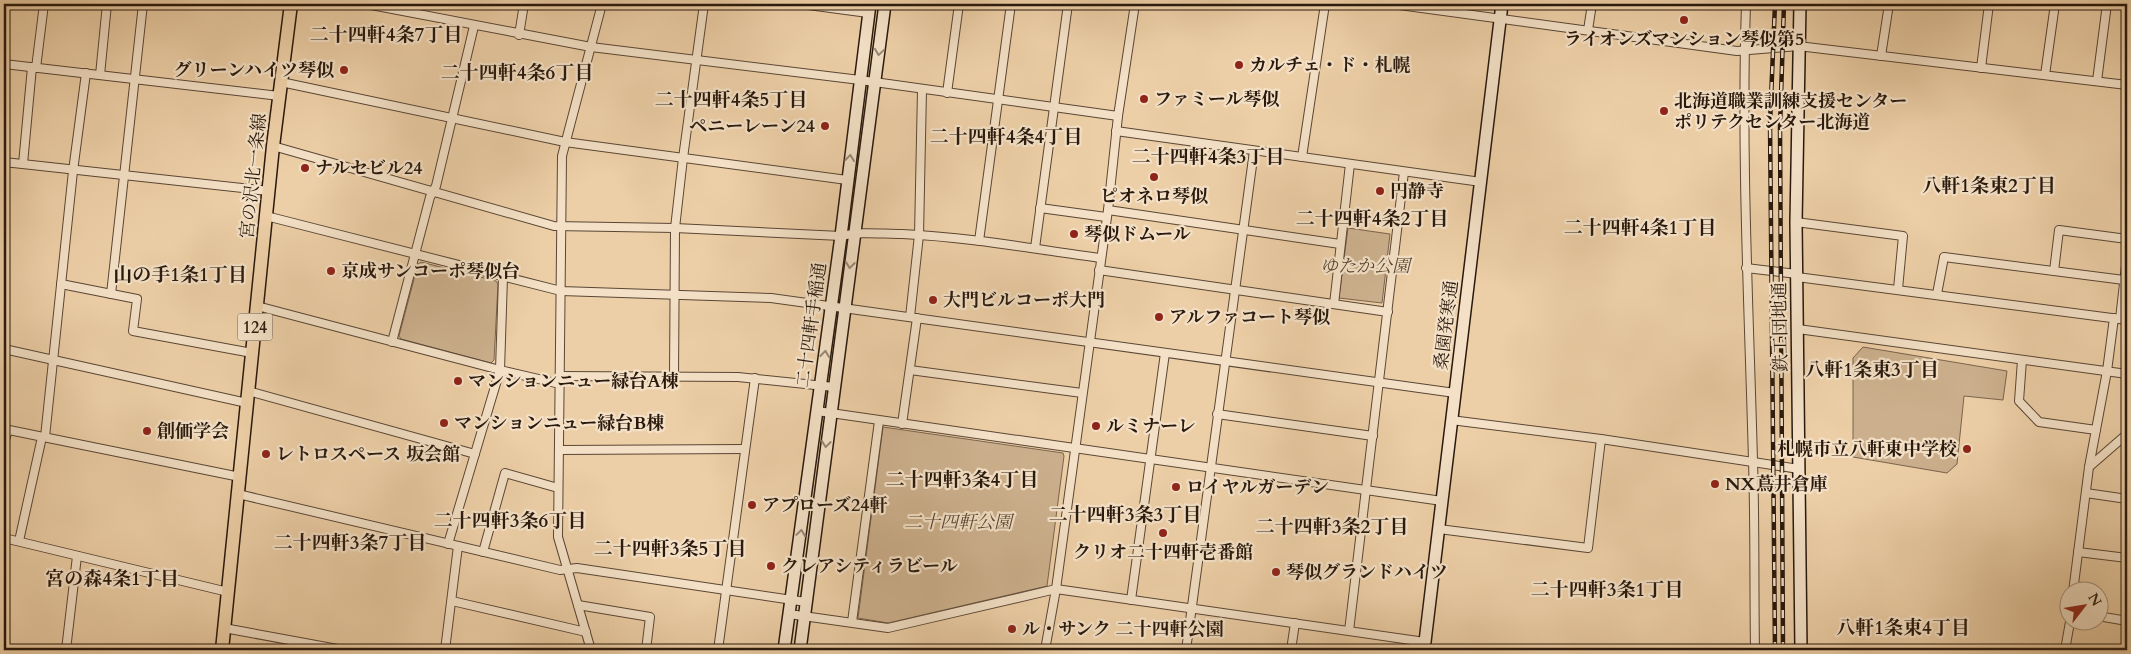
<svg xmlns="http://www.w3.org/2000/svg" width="2131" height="654" font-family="Cardo,'Noto Serif JP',serif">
<rect width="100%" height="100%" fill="#edcfa7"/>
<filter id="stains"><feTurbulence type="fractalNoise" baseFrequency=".004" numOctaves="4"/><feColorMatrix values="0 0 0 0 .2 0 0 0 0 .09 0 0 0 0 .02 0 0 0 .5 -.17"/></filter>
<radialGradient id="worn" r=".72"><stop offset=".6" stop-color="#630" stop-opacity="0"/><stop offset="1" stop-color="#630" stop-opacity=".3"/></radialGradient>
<g fill="#ccb08d" stroke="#7a644d">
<path d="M1348,228L1390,234L1382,303L1339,298Z"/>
<path d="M421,262L496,281L498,284L494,360L491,363L401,339L399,336L418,264Z"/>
<path d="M1863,347L2007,371L2003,400L1964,396L1957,464L1947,473L1853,457V358Z"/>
<path d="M883,427L1063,453L1064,456L1047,586L888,623L858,618Z"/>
</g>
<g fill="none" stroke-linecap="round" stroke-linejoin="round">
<defs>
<g id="street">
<path d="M366,4L591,47L860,80L1118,116"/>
<path d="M801,4L868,13"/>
<path d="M1392,4L1737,51L1798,46L2127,85"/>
<path d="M1746,4C1741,156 1749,309 1753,461C1755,524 1754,587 1755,650"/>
<path d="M1588,30L1592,4"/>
<path d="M519,35L524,4"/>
<path d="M1881,56L1889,4"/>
<path d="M4,64L279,96"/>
<path d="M36,68L44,4"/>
<path d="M1981,68L1989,4"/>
<path d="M100,75L107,4"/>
<path d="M2045,75L2055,4"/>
<path d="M2097,81L2107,4"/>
<path d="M281,82L565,142L847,180"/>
<path d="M947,93L959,4"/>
<path d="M1116,131L1481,182"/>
<path d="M273,146L554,226L675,228L841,236C861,231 881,234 902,234C968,237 1034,249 1100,258"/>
<path d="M1302,157L1325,4"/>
<path d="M4,162L269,191"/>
<path d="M23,164L32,67"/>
<path d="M1040,208L1106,217"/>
<path d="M1108,210L1340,244"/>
<path d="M266,216L561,291L771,298L1455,393"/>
<path d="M1796,222L1903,236L1898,289"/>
<path d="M979,241L1011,4"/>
<path d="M1035,248L1068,4"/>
<path d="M1746,268L1797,274"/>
<path d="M1099,270L1388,312"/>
<path d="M2054,271L2059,230L2127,239"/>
<path d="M1797,277L2127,320"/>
<path d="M61,284L137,299L133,331L252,353"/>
<path d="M111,294L143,4"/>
<path d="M1937,294L1944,257L2124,280"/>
<path d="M1334,304L1350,164"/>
<path d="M257,306L500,370L560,384"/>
<path d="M910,317L919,235L922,90"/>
<path d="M2120,319L2127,257"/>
<path d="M1798,329L2127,374"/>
<path d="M392,342L430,197L436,186L474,26"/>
<path d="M4,349L247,403"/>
<path d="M2022,360L2019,401L2039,422L2096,430"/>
<path d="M910,370L1082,393"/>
<path d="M560,376L738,377L834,387"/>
<path d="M674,377L675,228L683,158L704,4"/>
<path d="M248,391L475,454"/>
<path d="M817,411L1442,501"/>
<path d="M1217,414L1373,436"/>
<path d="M1451,420L1601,439L1799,469"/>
<path d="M902,424L917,318"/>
<path d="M4,429L240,477"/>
<path d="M45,437L73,171L86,73"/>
<path d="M4,443L8,430"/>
<path d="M559,450L745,449"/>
<path d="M2089,467L2127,434"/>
<path d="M2086,493L2127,499"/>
<path d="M238,494L560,570L577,568L806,602"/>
<path d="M1439,529L1588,548L1601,439"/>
<path d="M4,538L228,592"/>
<path d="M19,541L42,437"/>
<path d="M448,544L500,370L503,277"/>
<path d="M483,552L505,473L558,488"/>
<path d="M2078,552L2127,558"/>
<path d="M2073,592L2089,467L2107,371L2114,318"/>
<path d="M1131,600L1165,353"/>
<path d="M452,601L586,632"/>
<path d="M578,605L650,617L646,650"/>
<path d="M789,614L888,628L1056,589L1425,642"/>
<path d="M2098,616L2127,621"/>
<path d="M852,622L879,421"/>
<path d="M224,628L343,650"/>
<path d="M1349,631L1404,172"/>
<path d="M66,650L77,556"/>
<path d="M445,650L458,546"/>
<path d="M591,650L558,537L562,156L602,4"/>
<path d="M718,650L755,378"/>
<path d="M1045,650L1056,589L1108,210L1118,116L1135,4"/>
<path d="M1186,650L1254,151"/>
<path d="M1291,650L1295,623"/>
<path d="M2065,650L2070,622"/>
</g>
<g id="secondary">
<path d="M1800,4L1796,222L1801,650"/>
<path d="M784,650L841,236L870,4"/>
<path d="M800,650L885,4"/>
<path d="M1424,650L1502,4"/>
</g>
<path id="primary" d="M222,650L273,146L291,4"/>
</defs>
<use href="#street" stroke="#5a4634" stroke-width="10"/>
<use href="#secondary" stroke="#29190d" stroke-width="14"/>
<use href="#primary" stroke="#29190d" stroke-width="15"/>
<use href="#street" stroke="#f3e0c6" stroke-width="8"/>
<use href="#secondary" stroke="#f3e0c6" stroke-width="11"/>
<use href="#primary" stroke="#edcfa7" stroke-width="12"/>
<defs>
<g id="rail">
<path d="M1775,650L1770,123L1775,4"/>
<path d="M1783,650L1780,127L1784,4"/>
</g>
</defs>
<use href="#rail" stroke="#29190d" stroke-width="4.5"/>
<use href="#rail" stroke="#f3e0c6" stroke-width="2.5" stroke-dasharray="8" stroke-linecap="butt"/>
</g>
<defs><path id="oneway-chevron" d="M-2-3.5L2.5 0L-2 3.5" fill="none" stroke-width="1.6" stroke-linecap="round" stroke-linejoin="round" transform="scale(1.25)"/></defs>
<g stroke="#988673">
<use href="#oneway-chevron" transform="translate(879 52) rotate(98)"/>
<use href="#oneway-chevron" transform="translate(850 158) rotate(-83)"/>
<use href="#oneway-chevron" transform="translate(850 265) rotate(97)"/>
<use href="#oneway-chevron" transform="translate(825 354) rotate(-84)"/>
<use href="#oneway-chevron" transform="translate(826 444) rotate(97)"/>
<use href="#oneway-chevron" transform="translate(801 533) rotate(-82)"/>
</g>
<g fill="#8f2418" stroke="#f3e0c6" stroke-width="2">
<circle cx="1684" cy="20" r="5"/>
<circle cx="1239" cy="65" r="5"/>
<circle cx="344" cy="70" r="5"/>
<circle cx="1144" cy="99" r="5"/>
<circle cx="1664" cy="111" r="5"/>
<circle cx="825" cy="126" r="5"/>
<circle cx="305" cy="168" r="5"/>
<circle cx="1154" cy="177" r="5"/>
<circle cx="1380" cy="191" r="5"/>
<circle cx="1074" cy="234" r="5"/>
<circle cx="331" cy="271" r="5"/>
<circle cx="933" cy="300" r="5"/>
<circle cx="1159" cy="317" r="5"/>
<circle cx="458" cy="381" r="5"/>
<circle cx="444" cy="423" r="5"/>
<circle cx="1096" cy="426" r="5"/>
<circle cx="147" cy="431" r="5"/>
<circle cx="1967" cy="449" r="5"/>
<circle cx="266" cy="454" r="5"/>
<circle cx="1715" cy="484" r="5"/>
<circle cx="1176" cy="487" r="5"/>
<circle cx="752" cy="505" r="5"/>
<circle cx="1163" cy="533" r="5"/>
<circle cx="771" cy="566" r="5"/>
<circle cx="1276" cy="572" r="5"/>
<circle cx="1012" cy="629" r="5"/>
</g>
<g text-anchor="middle" stroke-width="4.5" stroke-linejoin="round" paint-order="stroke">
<rect fill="#f3e0c6" stroke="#654" stroke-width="1" x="237.5" y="313.5" width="35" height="27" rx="4"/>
<g font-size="16" font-weight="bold" fill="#29190d">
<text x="255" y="333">124</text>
</g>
<g font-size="18" font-weight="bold" fill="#29190d" stroke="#f3e0c6" text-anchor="start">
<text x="1684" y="45" text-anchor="middle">ライオンズマンション琴似第5</text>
<text x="1249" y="71">カルチェ・ド・札幌</text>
<text x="334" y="76" text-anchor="end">グリーンハイツ琴似</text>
<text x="1154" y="105">ファミール琴似</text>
<text x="1674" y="107">北海道職業訓練支援センター<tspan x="1674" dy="21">ポリテクセンター北海道</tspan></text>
<text x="815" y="132" text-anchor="end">ペニーレーン24</text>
<text x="315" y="174">ナルセビル24</text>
<text x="1390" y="197">円静寺</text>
<text x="1154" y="202" text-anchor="middle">ピオネロ琴似</text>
<text x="1084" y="240">琴似ドムール</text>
<text x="341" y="277">京成サンコーポ琴似台</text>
<text x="943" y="306">大門ビルコーポ大門</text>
<text x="1169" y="323">アルファコート琴似</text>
<text x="468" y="387">マンションニュー緑台A棟</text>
<text x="454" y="429">マンションニュー緑台B棟</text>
<text x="1106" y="432">ルミナーレ</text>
<text x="157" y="437">創価学会</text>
<text x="1957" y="455" text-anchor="end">札幌市立八軒東中学校</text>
<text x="276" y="460">レトロスペース 坂会館</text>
<text x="1725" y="490">NX蔦井倉庫</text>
<text x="1186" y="493">ロイヤルガーデン</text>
<text x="762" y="511">アプローズ24軒</text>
<text x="1163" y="558" text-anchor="middle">クリオ二十四軒壱番館</text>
<text x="781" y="572">クレアシティラビール</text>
<text x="1286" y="578">琴似グランドハイツ</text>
<text x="1022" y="635">ル・サンク 二十四軒公園</text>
</g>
<g font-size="18" fill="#29190d" stroke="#f3e0c6">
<text transform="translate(253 176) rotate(-84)" y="6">宮の沢北一条線</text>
<text transform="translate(811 325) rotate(-82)" y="6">二十四軒手稲通</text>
<text transform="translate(1446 325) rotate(-83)" y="6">桑園発寒通</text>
<text transform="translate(1780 327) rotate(-91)" y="6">鉄工団地通</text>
</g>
<g font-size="18" font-style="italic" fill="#5a4633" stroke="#f3e0c6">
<text x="1365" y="272">ゆたか公園</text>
<text x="958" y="528">二十四軒公園</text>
</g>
<g font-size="19" font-weight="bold" fill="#29190d" stroke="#f3e0c6">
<text x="386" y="41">二十四軒4条7丁目</text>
<text x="517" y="79">二十四軒4条6丁目</text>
<text x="731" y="106">二十四軒4条5丁目</text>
<text x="1006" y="143">二十四軒4条4丁目</text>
<text x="1208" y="163">二十四軒4条3丁目</text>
<text x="1989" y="192">八軒1条東2丁目</text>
<text x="1372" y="225">二十四軒4条2丁目</text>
<text x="1640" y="234">二十四軒4条1丁目</text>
<text x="180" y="281">山の手1条1丁目</text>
<text x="1872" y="376">八軒1条東3丁目</text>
<text x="962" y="486">二十四軒3条4丁目</text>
<text x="1125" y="521">二十四軒3条3丁目</text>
<text x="510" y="527">二十四軒3条6丁目</text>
<text x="1332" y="533">二十四軒3条2丁目</text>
<text x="350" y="549">二十四軒3条7丁目</text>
<text x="670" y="555">二十四軒3条5丁目</text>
<text x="112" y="585">宮の森4条1丁目</text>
<text x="1607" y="596">二十四軒3条1丁目</text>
<text x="1903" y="634">八軒1条東4丁目</text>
</g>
</g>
<rect width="2131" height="654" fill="none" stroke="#edcfa7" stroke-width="20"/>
<rect x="5" y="5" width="2121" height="644" fill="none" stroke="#29190d" stroke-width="2.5"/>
<rect x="10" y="10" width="2111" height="634" fill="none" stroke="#29190d"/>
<g transform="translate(2084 606) rotate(59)"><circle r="24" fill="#f3e0c6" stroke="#a2907c"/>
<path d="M0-4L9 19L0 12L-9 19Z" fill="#8f2418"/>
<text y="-8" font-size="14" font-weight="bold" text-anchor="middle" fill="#29190d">N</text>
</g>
<rect width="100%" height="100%" filter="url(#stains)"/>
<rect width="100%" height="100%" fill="url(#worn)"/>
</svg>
